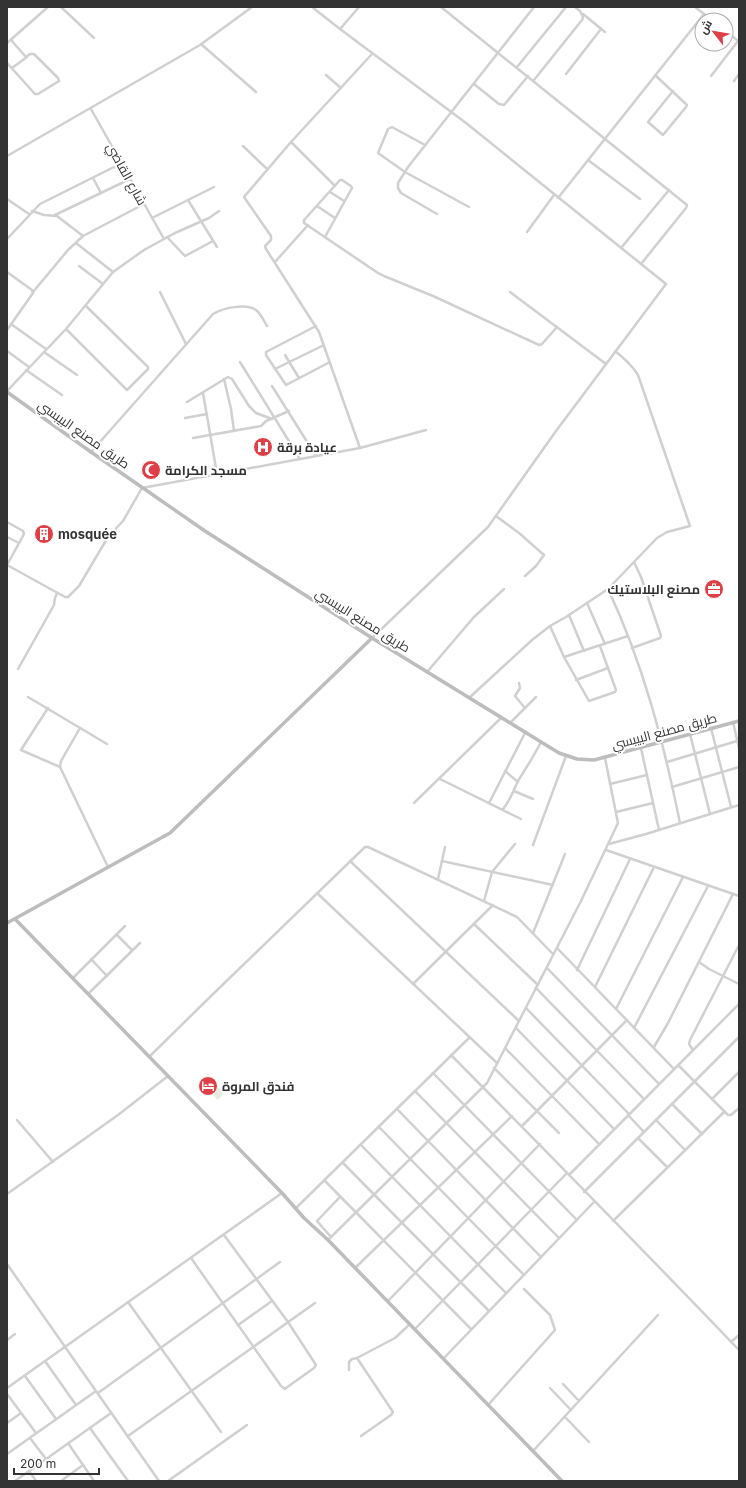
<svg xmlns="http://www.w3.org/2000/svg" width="746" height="1488" font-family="Inter,Cairo,sans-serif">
<rect width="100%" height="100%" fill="#fff"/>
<path fill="#e5ebdf" d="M214,1083L224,1093L218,1100L207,1089Z"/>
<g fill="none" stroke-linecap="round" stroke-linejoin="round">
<g stroke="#d0d0d0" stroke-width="2.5">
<path d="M61,7L94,38"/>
<path d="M312,7L340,29"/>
<path d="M359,7L340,29L466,123L666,284L556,431L488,527L372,638"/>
<path d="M441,7L687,205L686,208L641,264"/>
<path d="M695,7L712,20"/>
<path d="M583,14L605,32"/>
<path d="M726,31L738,41"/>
<path d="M11,40L26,57L30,54H34L58,78L59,81"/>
<path d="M7,43L48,7"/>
<path d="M201,44L256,92"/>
<path d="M7,63L35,94H38L59,81"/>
<path d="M517,67L566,7"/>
<path d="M12,68L27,57"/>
<path d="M566,74L601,29"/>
<path d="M326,75L341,88"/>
<path d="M655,75L687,105L686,107L663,135L648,122L673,91"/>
<path d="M711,76L738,41"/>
<path d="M534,80L582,20L583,17L580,11L575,7"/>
<path d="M734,81L739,74"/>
<path d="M474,84L499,104L504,105L528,76"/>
<path d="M91,109L164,239"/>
<path d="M291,142L335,186"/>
<path d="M425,145L392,127L388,129L378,153L405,172L469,207"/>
<path d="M243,146L267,169"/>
<path d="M7,156L200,45L252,7"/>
<path d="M588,160L640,199"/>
<path d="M93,178L101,193"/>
<path d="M330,192L344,201"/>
<path d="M558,198L704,14"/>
<path d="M7,199L29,214"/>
<path d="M188,200L217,247"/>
<path d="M317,206L335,218"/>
<path d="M32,211L44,215L57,216L83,236"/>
<path d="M437,214L401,193L398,188V183L408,167L534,7"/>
<path d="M55,215L130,179"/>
<path d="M152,218L214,187"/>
<path d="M527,232L554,195"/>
<path d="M167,237L185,256L213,241"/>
<path d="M325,237L352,188L351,186L342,180H340L304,220V223L378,273L384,276L433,296L539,345L542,344L557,327"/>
<path d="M7,239L40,204L114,167L124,168"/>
<path d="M621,248L669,190"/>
<path d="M275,262L308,225"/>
<path d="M79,266L103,284"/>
<path d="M7,272L32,290L33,293L7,330"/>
<path d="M113,272L144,250L175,233L209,218L219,211"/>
<path d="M33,292L68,250L83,236L144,204"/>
<path d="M160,292L186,344"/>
<path d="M510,292L606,364"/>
<path d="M11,324L46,349"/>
<path d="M316,326L266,352V355L286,385L330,362"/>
<path d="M66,329L127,390L148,369V367L86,306"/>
<path d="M7,351L29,367"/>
<path d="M44,352L77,375"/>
<path d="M285,355L299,378"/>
<path d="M240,362L300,459"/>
<path d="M275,369L324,345"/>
<path d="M26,370L62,395"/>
<path d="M224,379L231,409L234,431"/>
<path d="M272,386L316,456"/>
<path d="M7,391L66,329L113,272L76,243"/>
<path d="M203,393L217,474"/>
<path d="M187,402L228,377L232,379L249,406L256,413L272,419"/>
<path d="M185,418L207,414"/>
<path d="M193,438L261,426L266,421L289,411"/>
<path d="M360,448L319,332L266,249L265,246L271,240V236L244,197L291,142L372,54"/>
<path d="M91,452L213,314C223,308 245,303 256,310C261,314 264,321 267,326"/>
<path d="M496,516L519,533L544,555L536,566L525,576"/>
<path d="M7,522L23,531L24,534L7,565"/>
<path d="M7,537L19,543"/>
<path d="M7,565L65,597H68L79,586L108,537L123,521L142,488L360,448L426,430"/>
<path d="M608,589C643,663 664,744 680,823"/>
<path d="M587,603L605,644"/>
<path d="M569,615L584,651"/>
<path d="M550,626L564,657L589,701L615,692L616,690L600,646"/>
<path d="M632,648L660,638L661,636L641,577L634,562"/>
<path d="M564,657L628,636"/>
<path d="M18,669L54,605L55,598L57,593"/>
<path d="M427,672L474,617L504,589"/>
<path d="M576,680L608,668"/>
<path d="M519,683L520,688L515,696L525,708"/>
<path d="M28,697L107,744"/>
<path d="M469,698L532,640L550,626L566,617L608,589L657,538L667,532L690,526L638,375C632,365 624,358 615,351"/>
<path d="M48,708L21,750L60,767"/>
<path d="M733,722L739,748"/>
<path d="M510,723L536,697"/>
<path d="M80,728L61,761L60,767L108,867"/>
<path d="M711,728L731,807"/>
<path d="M690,734L710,814"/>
<path d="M641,748L659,830"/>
<path d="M667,762L737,741"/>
<path d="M505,771L518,782"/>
<path d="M440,779L521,819"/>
<path d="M610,784L647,775"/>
<path d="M672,787L739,767"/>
<path d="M514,791L533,799"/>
<path d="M414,803L501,718"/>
<path d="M489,803L525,733"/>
<path d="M503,809C510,801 513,791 518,781C526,768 534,756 541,742"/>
<path d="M616,812L653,803"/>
<path d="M609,844L646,834L739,805"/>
<path d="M533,845L566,756"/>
<path d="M606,850L739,896"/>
<path d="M350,861L519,1021"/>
<path d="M442,861L553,885"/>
<path d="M438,879L445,847"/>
<path d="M317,893L497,1063"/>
<path d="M484,901L492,872L515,844"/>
<path d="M474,924L538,985"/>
<path d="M533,933L565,854"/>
<path d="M117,935L132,950"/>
<path d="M557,948L674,1069"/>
<path d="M91,959L107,976"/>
<path d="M699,962L709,969L739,984"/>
<path d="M547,968L659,1084"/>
<path d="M577,970L630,859"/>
<path d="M73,978L125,926"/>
<path d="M413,984L493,905"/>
<path d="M595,987L654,867"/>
<path d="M536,988L644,1099"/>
<path d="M88,994L140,943"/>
<path d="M526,1008L629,1114"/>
<path d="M616,1009L683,877"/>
<path d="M516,1028L614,1129"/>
<path d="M634,1028L708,886"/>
<path d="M654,1047L668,1023L733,894"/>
<path d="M505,1048L599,1144"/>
<path d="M693,1050L689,1044L690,1040L739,945"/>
<path d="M451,1055C548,1153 644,1251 739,1350"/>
<path d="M149,1057L210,997L365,847H368L517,917L553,954"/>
<path d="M678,1065L728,1115H731L739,1108"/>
<path d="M494,1068L559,1133"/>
<path d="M433,1073L577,1220"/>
<path d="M415,1091L559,1238"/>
<path d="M712,1099L739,1072"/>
<path d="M672,1104L702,1134"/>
<path d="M397,1109L541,1257"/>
<path d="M628,1115L644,1132"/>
<path d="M17,1120L53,1162"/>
<path d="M656,1120L685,1150"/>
<path d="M522,1126L627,1020"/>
<path d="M379,1127L524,1275"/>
<path d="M638,1138L667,1167"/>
<path d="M361,1145L506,1293"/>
<path d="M343,1163L489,1311"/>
<path d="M569,1175L739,1004"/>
<path d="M325,1181L471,1329"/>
<path d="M584,1192L739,1037"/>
<path d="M7,1194L118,1115L168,1076"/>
<path d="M296,1208L470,1037"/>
<path d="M613,1221L724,1112"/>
<path d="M331,1237L317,1221L340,1197"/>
<path d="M328,1240L487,1083L581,901L618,823L605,758"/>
<path d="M191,1258L281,1386L285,1389L286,1388L314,1368L316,1365L288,1322L224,1235"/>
<path d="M7,1264L159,1481"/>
<path d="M355,1268L512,1116"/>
<path d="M388,1301L540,1144"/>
<path d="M128,1302L221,1432"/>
<path d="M238,1325L272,1301"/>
<path d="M415,1329L567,1173"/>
<path d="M7,1340L15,1334"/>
<path d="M731,1342L739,1335"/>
<path d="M357,1358L393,1412L391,1415L361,1436"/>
<path d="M444,1358L594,1202"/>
<path d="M45,1361L76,1405"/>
<path d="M349,1370V1362L352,1359L357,1358L395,1338L410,1324"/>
<path d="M25,1376L56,1419"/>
<path d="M563,1384L579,1401"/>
<path d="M7,1388L282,1193"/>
<path d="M550,1388L571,1410"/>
<path d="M98,1393L280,1262"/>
<path d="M7,1394L36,1433"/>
<path d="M489,1404L555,1330L550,1315L524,1289"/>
<path d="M565,1417L589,1442"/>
<path d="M7,1423L21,1413"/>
<path d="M90,1428L128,1481"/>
<path d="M128,1436L315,1303"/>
<path d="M30,1438L46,1459"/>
<path d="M68,1443L94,1481"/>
<path d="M533,1451L658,1315"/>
<path d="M7,1454L96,1391"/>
<path d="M29,1471L36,1481"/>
<path d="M15,1481L111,1413"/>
<path d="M61,1481L83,1465"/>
<path d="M168,1481L247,1425"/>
</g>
<g stroke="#bdbdbd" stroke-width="3.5">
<path d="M7,392L91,452L205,531L372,638L559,753L577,759L594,760L739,721"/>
<path d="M15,919L282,1193L304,1218L328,1240L562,1481"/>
<path d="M7,923L170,833L372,638"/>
</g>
</g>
<defs>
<symbol id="hospital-disc" viewBox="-11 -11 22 22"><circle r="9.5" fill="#df3f46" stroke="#fff"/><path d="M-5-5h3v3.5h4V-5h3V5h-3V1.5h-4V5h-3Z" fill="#fff"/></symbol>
<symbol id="mosque-disc" viewBox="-11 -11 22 22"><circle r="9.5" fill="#df3f46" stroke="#fff"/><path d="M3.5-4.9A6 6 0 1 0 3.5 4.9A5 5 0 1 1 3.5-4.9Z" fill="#fff"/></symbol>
<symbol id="building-disc" viewBox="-11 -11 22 22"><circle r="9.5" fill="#df3f46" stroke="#fff"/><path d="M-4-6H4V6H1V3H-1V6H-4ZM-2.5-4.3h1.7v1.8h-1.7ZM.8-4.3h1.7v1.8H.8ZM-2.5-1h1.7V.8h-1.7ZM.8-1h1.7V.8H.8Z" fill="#fff"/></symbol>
<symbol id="office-disc" viewBox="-11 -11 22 22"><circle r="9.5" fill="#df3f46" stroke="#fff"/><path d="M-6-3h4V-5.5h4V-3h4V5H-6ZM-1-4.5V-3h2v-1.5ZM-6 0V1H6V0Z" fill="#fff"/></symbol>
<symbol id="hotel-disc" viewBox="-11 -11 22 22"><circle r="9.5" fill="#df3f46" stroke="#fff"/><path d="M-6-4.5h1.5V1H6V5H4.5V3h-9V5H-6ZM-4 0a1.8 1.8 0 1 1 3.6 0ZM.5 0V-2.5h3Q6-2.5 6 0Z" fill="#fff"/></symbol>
</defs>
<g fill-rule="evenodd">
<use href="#hospital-disc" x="252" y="436" width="22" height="22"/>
<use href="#mosque-disc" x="140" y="459" width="22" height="22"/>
<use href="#building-disc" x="33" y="523" width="22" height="22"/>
<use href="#office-disc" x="703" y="578" width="22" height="22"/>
<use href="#hotel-disc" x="197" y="1075" width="22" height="22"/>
</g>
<g text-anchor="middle" stroke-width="4" stroke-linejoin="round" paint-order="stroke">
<g font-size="13" fill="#333" stroke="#fff">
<text transform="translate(127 174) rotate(61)" y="5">شارع القاضي</text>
<text transform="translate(84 434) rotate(35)" y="5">طريق مصنع البيبسي</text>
<text transform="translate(363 620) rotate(32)" y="5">طريق مصنع البيبسي</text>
<text transform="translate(664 731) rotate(-15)" y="5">طريق مصنع البيبسي</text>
</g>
<g font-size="13" font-weight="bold" fill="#333" stroke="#fff" text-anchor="start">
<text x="277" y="452">عيادة برقة</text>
<text x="165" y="475">مسجد الكرامة</text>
<text x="58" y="539">mosquée</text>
<text x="700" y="594" text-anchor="end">مصنع البلاستيك</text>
<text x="222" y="1091">فندق المروة</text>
</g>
</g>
<rect width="746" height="1488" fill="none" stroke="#333333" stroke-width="16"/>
<g transform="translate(714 32) rotate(301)"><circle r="19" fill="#ffffff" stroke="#adadad"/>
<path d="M0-3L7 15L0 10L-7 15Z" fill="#df3f46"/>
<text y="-6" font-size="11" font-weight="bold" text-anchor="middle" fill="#333333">ش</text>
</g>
<path d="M14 1468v6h85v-6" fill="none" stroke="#333333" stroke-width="2"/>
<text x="20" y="1468" font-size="12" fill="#333333" stroke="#ffffff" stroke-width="3" paint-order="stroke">200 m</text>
</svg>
